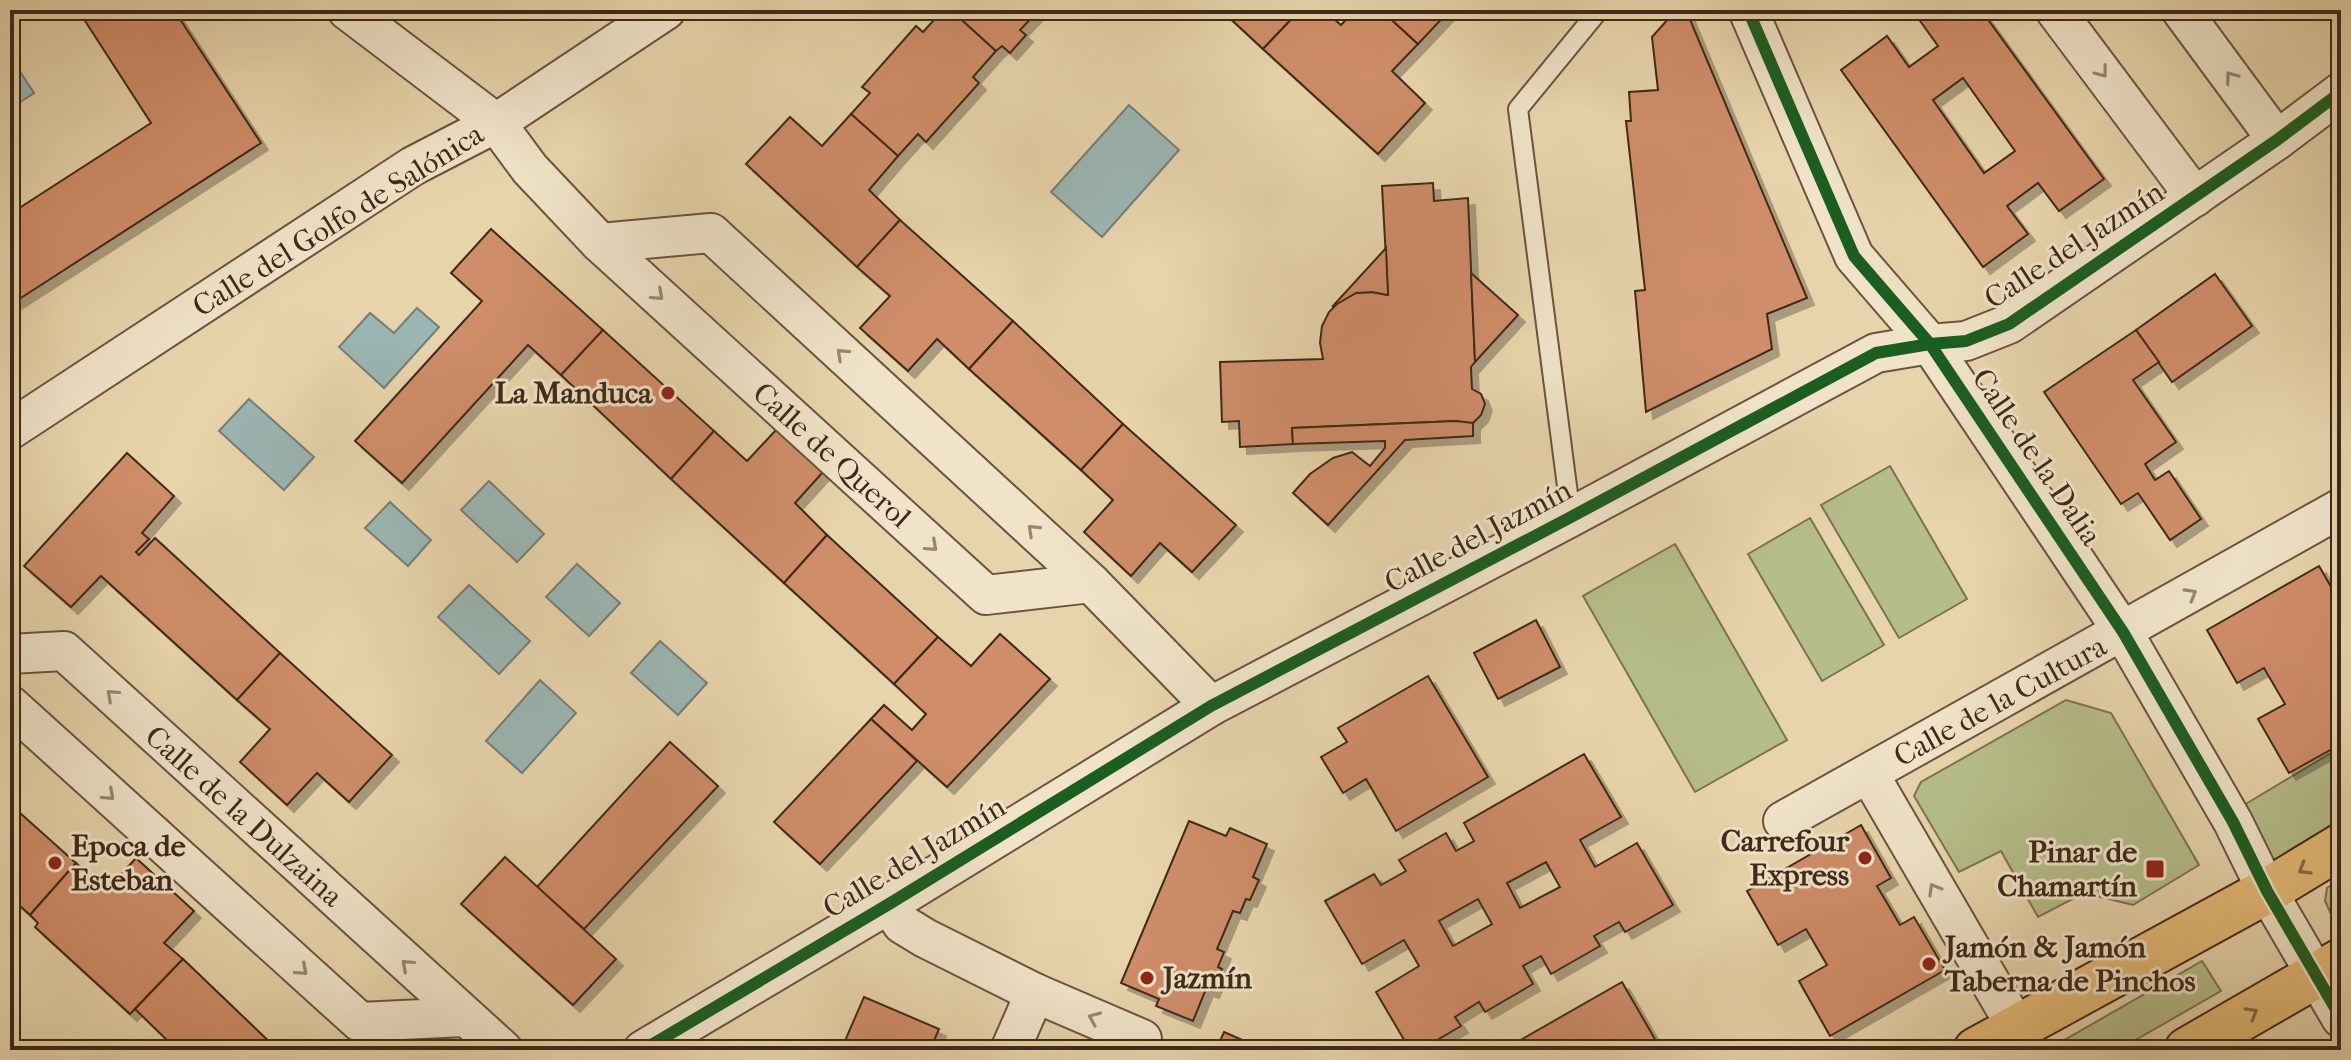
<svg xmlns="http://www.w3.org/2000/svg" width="2351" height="1060" font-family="'IM FELL French Canon',serif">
<defs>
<filter id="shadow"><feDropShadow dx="7" dy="7" stdDeviation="0" flood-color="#0004"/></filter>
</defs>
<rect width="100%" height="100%" fill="#e8d4ac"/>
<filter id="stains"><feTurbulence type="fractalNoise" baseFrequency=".0025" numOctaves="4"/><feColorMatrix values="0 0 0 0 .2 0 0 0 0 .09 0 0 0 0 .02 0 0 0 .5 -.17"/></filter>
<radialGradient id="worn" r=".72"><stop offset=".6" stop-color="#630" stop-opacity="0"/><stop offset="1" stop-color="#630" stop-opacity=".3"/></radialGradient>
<g fill="#b5bd8a" stroke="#7a7352" stroke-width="2">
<path d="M1890,466L1967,599L1899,638L1821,505Z"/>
<path d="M1810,518L1884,645L1822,681L1748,554Z"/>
<path d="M1675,544L1787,740L1695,792L1583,596Z"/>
<path d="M2066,700L2111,713L2199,865L2133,905L2084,893L2038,917L2001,851L1959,872L1914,796L1921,782Z"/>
<path d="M2341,747V829L2273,870L2239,808Z"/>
<path d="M2341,880V916L2331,914L2325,901L2327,888Z"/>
<path d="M2202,961L2221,991L2118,1050H2047Z"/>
</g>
<g fill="#9bb6b4" stroke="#767e76" stroke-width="2">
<path d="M10,56L34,93L10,109Z"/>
<path d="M1129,105L1179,150L1102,237L1051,192Z"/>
<path d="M417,308L439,327L384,388L339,347L370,313L394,333Z"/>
<path d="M249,399L314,457L284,490L219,431Z"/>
<path d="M489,481L544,534L517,562L461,510Z"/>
<path d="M390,502L431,540L408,566L365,528Z"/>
<path d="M577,564L620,603L589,636L546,597Z"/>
<path d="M469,585L530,641L499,674L438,617Z"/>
<path d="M660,641L707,683L678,715L631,673Z"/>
<path d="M540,680L576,713L522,773L486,741Z"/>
</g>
<g fill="#cf8d69" stroke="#3f2919" stroke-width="2" fill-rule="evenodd" filter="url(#shadow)">
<path d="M78,10H174L261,143L10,305V214L151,123Z"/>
<path d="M943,10H951L996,51L973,77L979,83L926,142L918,134L898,156L851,114L870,93L862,87L916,26L923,32Z"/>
<path d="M951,10H1039L1020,30L1026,35L1010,53L1002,46L996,51Z"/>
<path d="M1221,10H1300L1263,49Z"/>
<path d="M1300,10H1324L1341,25L1355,10H1381L1418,44L1392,71L1425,103L1378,154L1263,49Z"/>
<path d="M1381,10H1450L1418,44Z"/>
<path d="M1676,10H1686L1807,298L1767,314L1772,349L1646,412L1635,291L1645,290L1626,121H1631L1629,92L1658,90L1652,37Z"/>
<path d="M1928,10H1981L2104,179L2059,211L2038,183L2007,206L2028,234L1983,267L1841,70L1887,36L1909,67L1938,46L1918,18ZM1963,78L2015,151L1984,173L1933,100Z"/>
<path d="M851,114L898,156L869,190L900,220L857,267L746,164L790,117L822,146Z"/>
<path d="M1433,183L1434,201L1468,198L1475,362L1471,367L1472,389L1481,394L1485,404L1481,415L1473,423L1466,424L1456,421L1292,428L1293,444L1240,447L1239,421L1222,422L1220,362L1323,359L1320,343L1322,326L1329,312L1341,300L1356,293L1372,292L1388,295L1382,186Z"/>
<path d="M900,220L1013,321L969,369L937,339L908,371L860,328L890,296L857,267Z"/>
<path d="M491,229L603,330L561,375L528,345L402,483L355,441L482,301L451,273Z"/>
<path d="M1386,248L1388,295L1372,292L1356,293L1332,307Z"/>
<path d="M1471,273L1518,315L1475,362Z"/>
<path d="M2215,274L2252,326L2172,382L2136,330Z"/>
<path d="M1013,321L1123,424L1081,470L969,369Z"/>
<path d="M603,330L714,431L671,479L561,375Z"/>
<path d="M2136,330L2159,362L2133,380L2176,442L2145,464L2155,480L2169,471L2201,519L2170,540L2138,493L2121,504L2044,392Z"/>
<path d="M1456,421L1473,423V436L1405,440L1328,525L1293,493L1310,474L1333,458L1352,452L1370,466L1385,448V441L1293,444L1292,428Z"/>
<path d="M1123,424L1236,525L1192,572L1160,543L1131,576L1084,532L1113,500L1081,470Z"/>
<path d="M776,430L823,472L795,503L827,535L784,583L671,479L714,431L747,461Z"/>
<path d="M127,453L174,496L142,533L149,539L136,552L139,555L155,538L280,653L237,700L101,576L71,607L24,566Z"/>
<path d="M827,535L938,637L894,684L784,583Z"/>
<path d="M2319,566L2341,604V620L2333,624L2341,637V744L2289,773L2258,719L2285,704L2264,668L2237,683L2207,630Z"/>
<path d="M1536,620L1560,667L1498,699L1474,653Z"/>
<path d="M1000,634L1050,679L947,787L871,719L884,705L912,730L926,714L894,684L938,637L971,666Z"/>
<path d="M280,653L392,755L349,802L317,773L287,805L240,762L270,729L237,700Z"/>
<path d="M1428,676L1488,777L1396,831L1366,779L1343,793L1321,757L1347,742L1338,728Z"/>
<path d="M871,719L917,761L820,864L774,822Z"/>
<path d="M670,742L718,786L584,929L537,887Z"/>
<path d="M1584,754L1621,817L1580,840L1595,867L1637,843L1673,905L1625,932L1619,922L1594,936L1600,946L1551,974L1541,956L1523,966L1533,984L1485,1012L1479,1002L1455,1017L1461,1026L1420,1050H1410L1376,992L1419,966L1404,940L1362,964L1325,901L1374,874L1381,885L1406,871L1399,860L1446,833L1456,851L1474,841L1464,823ZM1546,862L1560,887L1520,908L1507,883ZM1478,899L1492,924L1453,946L1439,921Z"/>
<path d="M10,804L76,863L30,915L10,897Z"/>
<path d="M1189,821L1226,836L1230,828L1267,844L1253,877L1259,880L1250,900L1246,899L1240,913L1233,911L1217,949L1224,952L1218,967L1222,969L1212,991L1206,989L1193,1021L1156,1006L1159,999L1121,983Z"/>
<path d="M1861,825L1891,878L1877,886L1900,925L1914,917L1945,970L1830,1036L1799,981L1827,965L1806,929L1778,945L1747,891Z"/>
<path d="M505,857L616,959L573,1005L461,904Z"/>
<path d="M136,858L194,911L164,943L183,959L130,1014L35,927L38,923L30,915L76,863L106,891Z"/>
<path d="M183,959L278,1050H162L169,1042L135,1009Z"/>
<path d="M1622,982L1656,1041L1641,1050H1503Z"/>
<path d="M864,997L939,1029L930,1050H841Z"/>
<path d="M1224,1032L1265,1050H1216Z"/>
</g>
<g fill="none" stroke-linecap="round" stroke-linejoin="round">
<defs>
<g id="service">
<path d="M2338,10L2341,14"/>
<path d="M1571,517L1518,109L1595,15"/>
</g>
<g id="minor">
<path d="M347,10L496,123L530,169L600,243L986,595L1091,583"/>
<path d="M1748,10L1854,256L1930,344L2123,632L2233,822L2267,891L2341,1018"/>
<path d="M2055,10L2195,197"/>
<path d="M2181,10L2277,140"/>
<path d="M600,243L711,233L1091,583L1211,706"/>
<path d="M10,430L413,166L496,123L666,10"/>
<path d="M10,654L64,651L503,1050"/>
<path d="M10,705L360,1022L464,1017"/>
<path d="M1869,774L2017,1028"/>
<path d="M1783,821L2341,508"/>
<path d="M889,904L902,924L925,938L1035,993L1142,1039L1137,1050"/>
<path d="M643,1050L889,904L1211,706L1571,517L1876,353L1930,344L1966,341L2009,324L2277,140L2341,92"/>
<path d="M1010,1050L1035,993"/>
</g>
<g id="primary">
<path d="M1976,1050L2267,891L2341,846"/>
<path d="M2187,1050L2341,961"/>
</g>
</defs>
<use href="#service" stroke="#69543e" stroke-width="22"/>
<use href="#minor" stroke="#69543e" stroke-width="42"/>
<use href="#primary" stroke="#3f2919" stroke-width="48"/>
<use href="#service" stroke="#f0e3c9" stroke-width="18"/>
<use href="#minor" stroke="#f0e3c9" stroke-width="38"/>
<use href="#primary" stroke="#e4ba76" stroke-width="44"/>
<defs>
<g id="cycleway">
<path d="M1748,10L1854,256L1930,344L2123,632L2233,822L2267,891L2341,1018"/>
<path d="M643,1050L889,904L1211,706L1571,517L1876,353L1930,344L1966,341L2009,324L2277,140L2341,92"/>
</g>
</defs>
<use href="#cycleway" stroke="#f0e3c9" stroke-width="17"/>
<use href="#cycleway" stroke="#1b5e20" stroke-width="12"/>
</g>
<defs><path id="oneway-chevron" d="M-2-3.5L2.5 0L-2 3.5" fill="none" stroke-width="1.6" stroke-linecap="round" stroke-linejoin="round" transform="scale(2)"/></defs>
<g stroke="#988671">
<use href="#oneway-chevron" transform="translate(2102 72) rotate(53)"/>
<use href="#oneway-chevron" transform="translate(2231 77) rotate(-126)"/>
<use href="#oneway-chevron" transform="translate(658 295) rotate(42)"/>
<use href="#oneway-chevron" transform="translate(842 354) rotate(-137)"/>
<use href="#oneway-chevron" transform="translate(1033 530) rotate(-137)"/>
<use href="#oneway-chevron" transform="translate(932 546) rotate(42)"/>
<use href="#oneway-chevron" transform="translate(2191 594) rotate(-30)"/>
<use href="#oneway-chevron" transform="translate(112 695) rotate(-138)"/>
<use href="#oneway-chevron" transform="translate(109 795) rotate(42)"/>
<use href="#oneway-chevron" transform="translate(1934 889) rotate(-120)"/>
<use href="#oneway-chevron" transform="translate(407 965) rotate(-138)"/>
<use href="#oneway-chevron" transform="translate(302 970) rotate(42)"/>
<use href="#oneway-chevron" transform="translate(1094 1018) rotate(-157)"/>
</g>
<g stroke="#896a43">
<use href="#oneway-chevron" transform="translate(2304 869) rotate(149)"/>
<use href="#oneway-chevron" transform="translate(2252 1013) rotate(-30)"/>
</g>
<g fill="#8f2418" stroke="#f0e3c9" stroke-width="3">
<circle cx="668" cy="393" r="8"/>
<circle cx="1865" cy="858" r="8"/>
<circle cx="55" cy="863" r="8"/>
<rect x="2145" y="859" width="20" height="20" rx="4"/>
<circle cx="1929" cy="964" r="8"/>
<circle cx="1147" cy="978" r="8"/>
</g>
<g text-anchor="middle" stroke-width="6" stroke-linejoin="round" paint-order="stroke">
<g font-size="30" fill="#3f2919" stroke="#f0e3c9">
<text transform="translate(338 220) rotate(-32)" y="10">Calle del Golfo de Salónica</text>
<text transform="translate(2074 245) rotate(-33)" y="10">Calle del Jazmín</text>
<text transform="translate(832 455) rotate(42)" y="10">Calle de Querol</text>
<text transform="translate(2037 457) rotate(56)" y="10">Calle de la Dalia</text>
<text transform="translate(1478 536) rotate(-28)" y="10">Calle del Jazmín</text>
<text transform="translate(2000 701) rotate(-29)" y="10">Calle de la Cultura</text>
<text transform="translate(244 816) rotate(42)" y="10">Calle de la Dulzaina</text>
<text transform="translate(914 857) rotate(-31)" y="10">Calle del Jazmín</text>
</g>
<g font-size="30" font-weight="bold" fill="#3f2919" stroke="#f0e3c9" text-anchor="end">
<text x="652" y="403">La Manduca</text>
<text x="1849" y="851">Carrefour<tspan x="1849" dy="34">Express</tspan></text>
<text x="71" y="856" text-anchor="start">Epoca de<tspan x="71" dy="34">Esteban</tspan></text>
<text x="2137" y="862">Pinar de<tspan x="2137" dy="34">Chamartín</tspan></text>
<text x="1945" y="957" text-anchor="start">Jamón &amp; Jamón<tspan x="1945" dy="34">Taberna de Pinchos</tspan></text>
<text x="1163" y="988" text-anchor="start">Jazmín</text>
</g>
</g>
<rect width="2351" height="1060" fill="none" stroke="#e8d4ac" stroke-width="40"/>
<rect x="12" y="12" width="2327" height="1036" fill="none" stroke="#3f2919" stroke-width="4"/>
<rect x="20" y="20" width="2311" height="1020" fill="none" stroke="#3f2919" stroke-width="2"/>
<rect width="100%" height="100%" filter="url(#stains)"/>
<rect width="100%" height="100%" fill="url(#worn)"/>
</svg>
